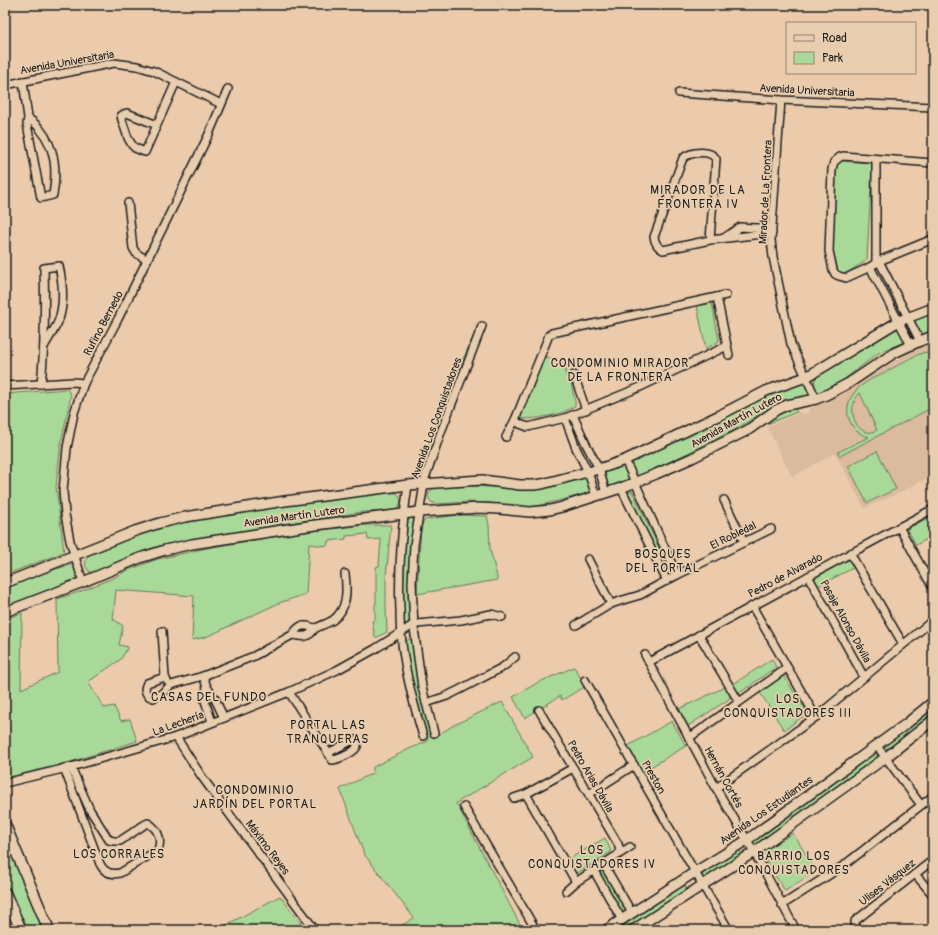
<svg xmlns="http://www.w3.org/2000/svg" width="938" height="935" font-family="Pangolin,sans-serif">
<rect width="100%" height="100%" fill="#ebcbab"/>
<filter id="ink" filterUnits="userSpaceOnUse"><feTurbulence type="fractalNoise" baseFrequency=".025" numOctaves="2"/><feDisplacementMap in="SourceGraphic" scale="8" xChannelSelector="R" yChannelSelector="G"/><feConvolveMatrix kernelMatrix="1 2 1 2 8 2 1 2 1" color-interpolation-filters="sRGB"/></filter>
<g filter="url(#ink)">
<path fill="#dbbb9d" d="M933,342V475L899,493L864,508L835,453L792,477L767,427L801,412L802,415L810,412L809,409L830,399L905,355Z"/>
<g fill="#a9d999" stroke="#627a5a" fill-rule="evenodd">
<path d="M842,161L870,163L872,164V167L867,259L864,262L845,274H842L838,271L833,249L836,165L838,162Z"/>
<path d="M712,303L719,341L706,349L697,306Z"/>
<path d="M933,312V330L922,334H920L913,323L915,320Z"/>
<path d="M898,326L904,338L902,343C894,346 885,349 877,354C858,368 839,386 818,394C816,387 812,381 817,375Z"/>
<path d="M478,335L422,473L421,476L417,475L449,390L473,337Z"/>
<path d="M927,352H933V407L840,456L838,452L869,437C859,434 853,430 849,419C846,410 848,400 854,393C863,381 880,375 893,368C904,362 915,354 927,352ZM860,393L877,430C859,441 843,410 860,393Z"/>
<path d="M543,355L568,366L565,373L567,378L570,379L575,401V406C571,408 568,410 564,412C555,415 528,421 519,418Z"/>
<path d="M800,382L805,383C807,386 810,392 809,396L808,397C778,397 761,415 736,429C706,445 674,459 643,475L638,476C634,472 631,466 632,461L733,411Z"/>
<path d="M67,389L71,395L61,443L56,487L64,552L5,575V394Z"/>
<path d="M794,406L797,412L767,424V418Z"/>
<path d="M877,451L896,489L867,503L848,466Z"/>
<path d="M620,466H623L626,469L629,477C625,483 614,487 607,485C605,481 603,474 607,471Z"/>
<path d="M588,477L591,491L581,495L533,507H524L490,503L468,502L437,504L431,502L428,497L429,492L434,488L474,486L520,489L541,488L565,483L580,478Z"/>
<path d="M632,491L670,571L665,573L627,493Z"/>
<path d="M379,492L397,493C402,499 402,508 394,511L362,512L282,524L167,544L144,551L94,573L90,572C84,567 84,561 89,555L152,529L165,526L249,511Z"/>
<path d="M460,515L487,516L489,525L490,549L497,577V580L417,594L421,526L424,521L427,519Z"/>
<path d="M933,515V536L916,545L907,529Z"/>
<path d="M411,518L413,519L414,522L411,541L409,572L408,594L410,618L408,624H406L405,623L404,621C403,587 403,553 408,520Z"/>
<path d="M367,525H391L386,577V609L387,632L375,638L372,621L375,620V604H376V567L379,566L381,539L368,540L367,534L346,536V539L328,541L327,546L309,544L306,594L279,603L206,637L192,640L194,596L116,590L113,619L123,626L119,645L128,647L121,659L88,682L104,708L114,706L121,721L130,719L137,741L70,762L5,778V619L22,613L21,689L58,672L57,599L79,592L113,578L128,570L158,559L207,548L303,532Z"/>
<path d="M849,557L855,567L816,587L811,577Z"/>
<path d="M70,565L75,566L78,576L76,581L5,607V587L56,569Z"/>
<path d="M409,639L412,641L413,644L416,670L422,706L433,738L454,725L502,702L533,757L456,803L523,930H394L414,918L364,854L340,789L373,773V767L409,749L428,741L420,717L412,684L406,645V642Z"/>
<path d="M772,659L776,667L741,692L736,691L732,685Z"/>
<path d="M574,667L586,686L562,700L560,696C548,703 537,711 525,718L513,697L537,683Z"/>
<path d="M783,675L808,713L784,730L759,691Z"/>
<path d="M725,687L730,696L729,699L688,726L679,709Z"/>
<path d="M933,707V714L901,741L890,749H887L886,747V745Z"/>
<path d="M672,721L686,746L642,772L628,746Z"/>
<path d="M872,755H877L878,758L755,846L752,844L754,840L800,808Z"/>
<path d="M793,833L816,871L785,891L761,853Z"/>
<path d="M5,834L45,930H27L5,878Z"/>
<path d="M605,838L610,849L611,852L578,873L574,872L567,860Z"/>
<path d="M739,849L742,854L727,865L704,880L703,879L702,876L704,873Z"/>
<path d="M601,870H602L604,871L627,912L623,914L600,874V871Z"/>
<path d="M683,886H685L687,889L684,893L628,930H617Z"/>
<path d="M280,896L306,930H217Z"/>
</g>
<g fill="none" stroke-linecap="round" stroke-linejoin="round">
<defs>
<g id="minor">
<path d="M23,81L28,118C32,121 37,125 40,129C56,149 57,171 53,195L41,198L27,124L28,118"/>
<path d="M5,85L114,63L137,66L154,71L221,104"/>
<path d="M679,93L781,100L933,107"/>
<path d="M781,100L771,240L773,257L791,344L816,399"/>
<path d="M157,125L127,113L124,114L121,116L122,120L128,138L132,145L135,148L145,152L176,82"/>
<path d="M933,163L843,156L840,157L834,162L832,169L829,251L833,270L835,274L839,276L846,278L870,267L879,261L933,239"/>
<path d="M128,203L133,248L136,253L147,260"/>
<path d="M724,238L740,227L755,228L772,227"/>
<path d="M710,240L716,159C710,149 691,152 683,158L654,237C655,243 657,247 663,250L710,240L772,233"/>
<path d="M879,261L920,341"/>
<path d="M876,263V159"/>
<path d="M870,267L911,345"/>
<path d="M717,297L729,355"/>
<path d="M574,375L586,410"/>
<path d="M41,384C45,345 45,306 44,268L59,266C63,284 65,304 58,322C54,331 48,339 44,347"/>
<path d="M5,386L73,382L84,383"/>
<path d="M573,415L586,444L599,469L606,493"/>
<path d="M565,418L576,448L588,472L596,496"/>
<path d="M515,420L520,424L528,427L565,418L638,388L727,346"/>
<path d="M506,437L515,420L549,335L552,333L726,295"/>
<path d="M625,460L677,575"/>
<path d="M408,485C402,526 398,568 400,610C400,618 400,626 401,634C404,669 413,703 423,736"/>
<path d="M621,488L667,581"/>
<path d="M724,500L744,542"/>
<path d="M899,527L933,588"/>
<path d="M850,553L903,644"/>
<path d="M588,559L611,604"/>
<path d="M808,576L864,677"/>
<path d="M83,582L70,541L65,514L63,491L67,448L74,413L84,383L118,319L147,260L209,134L228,89"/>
<path d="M752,606L816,717"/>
<path d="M929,624L933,630"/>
<path d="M576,625L611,604L623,600L640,595L677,575L771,529"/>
<path d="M162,631L165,677L167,681"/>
<path d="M292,635C299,635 304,639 310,634C313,632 313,629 316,628C322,625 328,623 333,620C348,609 347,590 345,574"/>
<path d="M699,635L739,702"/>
<path d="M645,655L716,788L754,852L796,930"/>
<path d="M649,662L933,509"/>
<path d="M203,676L207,687L214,697L224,718"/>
<path d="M165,677L147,683C143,690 146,696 153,698L161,694L171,685L203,676L254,656L292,635L297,629L301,626H307L315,628"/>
<path d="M585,680C633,763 680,848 729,930"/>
<path d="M207,687L205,701L212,722"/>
<path d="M289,692L328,753L332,760C337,760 353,753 356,748C358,746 357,745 357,742L355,740L351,741L328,753"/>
<path d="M426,703L447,696L461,689L503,667L515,657"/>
<path d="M539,710L618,844C620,848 620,851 618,855"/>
<path d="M434,733L422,687L414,628L412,583L414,545L425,478L441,432L482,326"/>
<path d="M176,737L202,777L315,930"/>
<path d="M689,738L787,668"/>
<path d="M877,746L921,805"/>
<path d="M64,768L100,864C104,872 111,875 120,873L158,850C162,839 158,829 148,823L144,825L120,841H114L109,840L90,810L71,767"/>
<path d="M5,783L71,767L176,737L289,692L337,670L375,649L413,625L417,624L461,620L491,614L502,617"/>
<path d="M716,788L816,717L933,620"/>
<path d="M526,794L576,882"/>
<path d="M589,794L634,765"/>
<path d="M514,798L526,794L573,768"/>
<path d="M464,807L536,930"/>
<path d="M604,865L632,913"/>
<path d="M594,871L622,920"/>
<path d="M915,874L933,895"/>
<path d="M566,891L576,882L630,847"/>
<path d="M782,905L843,866L933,796"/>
<path d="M858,930L855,924V921L933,860"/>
</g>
<g id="tertiary">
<path d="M5,583L135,531L160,523L185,517L285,501L408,485L466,481L482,480L520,485H534L542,484L599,469L625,460L720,415L766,391L806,377L825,366L899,321L933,308"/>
<path d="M5,612L83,582L140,558L165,550L192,544L308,526L419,512L479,508L499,509L530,512L550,510L562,507L621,488L656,474L692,458L748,430L776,410L787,405L816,399L826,395L849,383L894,353L920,341L933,336"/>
<path d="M606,930L695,872L747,840L906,724L933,702"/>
<path d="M633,930L754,852L885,758L933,720"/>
</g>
<g id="secondary">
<path d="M5,825L49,930"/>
<path d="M5,893L21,930"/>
</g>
</defs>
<use href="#minor" stroke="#1c1c1c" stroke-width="10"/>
<use href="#tertiary" stroke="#1c1c1c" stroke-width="12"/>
<use href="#secondary" stroke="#1c1c1c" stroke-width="13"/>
<use href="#minor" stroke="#e8cdaf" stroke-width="7"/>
<use href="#tertiary" stroke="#e8cdaf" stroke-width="9"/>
<use href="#secondary" stroke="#e8cdaf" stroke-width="10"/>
</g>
</g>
<g text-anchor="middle" stroke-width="3.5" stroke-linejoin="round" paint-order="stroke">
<g font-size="11" fill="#1c1c1c" stroke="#e8cdaf">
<text transform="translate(67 62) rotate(-10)" y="4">Avenida Universitaria</text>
<text transform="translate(807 90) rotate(3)" y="4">Avenida Universitaria</text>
<text transform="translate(765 192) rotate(-87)" y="4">Mirador de La Frontera</text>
<text transform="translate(103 323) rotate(-62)" y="4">Rufino Bernedo</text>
<text transform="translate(436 418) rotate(-70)" y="4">Avenida Los Conquistadores</text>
<text transform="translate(736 420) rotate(-29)" y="4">Avenida Martín Lutero</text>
<text transform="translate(294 516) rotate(-8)" y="4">Avenida Martín Lutero</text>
<text transform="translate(733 535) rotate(-26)" y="4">El Robledal</text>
<text transform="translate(785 575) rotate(-28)" y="4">Pedro de Alvarado</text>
<text transform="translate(846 621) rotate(61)" y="4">Pasaje Alonso Dávila</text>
<text transform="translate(178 723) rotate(-20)" y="4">La Lechería</text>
<text transform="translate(591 776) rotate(60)" y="4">Pedro Arias Dávila</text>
<text transform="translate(654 777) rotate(60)" y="4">Preston</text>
<text transform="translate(724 777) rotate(61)" y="4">Hernán Cortés</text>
<text transform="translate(766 810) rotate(-35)" y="4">Avenida Los Estudiantes</text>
<text transform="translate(268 847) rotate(53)" y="4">Máximo Reyes</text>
<text transform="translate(887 882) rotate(-38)" y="4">Ulises Vásquez</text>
</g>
<g font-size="12" letter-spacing="1" fill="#1c1c1c" stroke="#e8cdaf">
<text x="698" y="194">MIRADOR DE LA<tspan x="698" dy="14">FRONTERA IV</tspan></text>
<text x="620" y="367">CONDOMINIO MIRADOR<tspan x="620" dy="14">DE LA FRONTERA</tspan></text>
<text x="663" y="558">BOSQUES<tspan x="663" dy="14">DEL PORTAL</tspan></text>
<text x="209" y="701">CASAS DEL FUNDO</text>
<text x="788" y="703">LOS<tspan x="788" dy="14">CONQUISTADORES III</tspan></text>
<text x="328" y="729">PORTAL LAS<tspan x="328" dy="14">TRANQUERAS</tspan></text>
<text x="255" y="794">CONDOMINIO<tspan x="255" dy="14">JARDÍN DEL PORTAL</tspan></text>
<text x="592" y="854">LOS<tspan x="592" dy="14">CONQUISTADORES IV</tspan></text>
<text x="119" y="858">LOS CORRALES</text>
<text x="794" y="860">BARRIO LOS<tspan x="794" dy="14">CONQUISTADORES</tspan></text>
</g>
</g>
<rect width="938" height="935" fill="none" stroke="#e8cdaf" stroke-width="20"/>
<rect x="10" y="10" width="918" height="915" fill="none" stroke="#1c1c1c" stroke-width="1.5" filter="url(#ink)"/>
<rect x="786" y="22" width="130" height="52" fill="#e8cdaf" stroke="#968674"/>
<rect x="794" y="35" width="20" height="6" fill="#e8cdaf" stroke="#968674"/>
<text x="822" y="42" font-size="12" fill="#1c1c1c">Road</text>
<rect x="794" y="52" width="20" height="12" fill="#a9d999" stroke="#968674"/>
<text x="822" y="62" font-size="12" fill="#1c1c1c">Park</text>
</svg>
